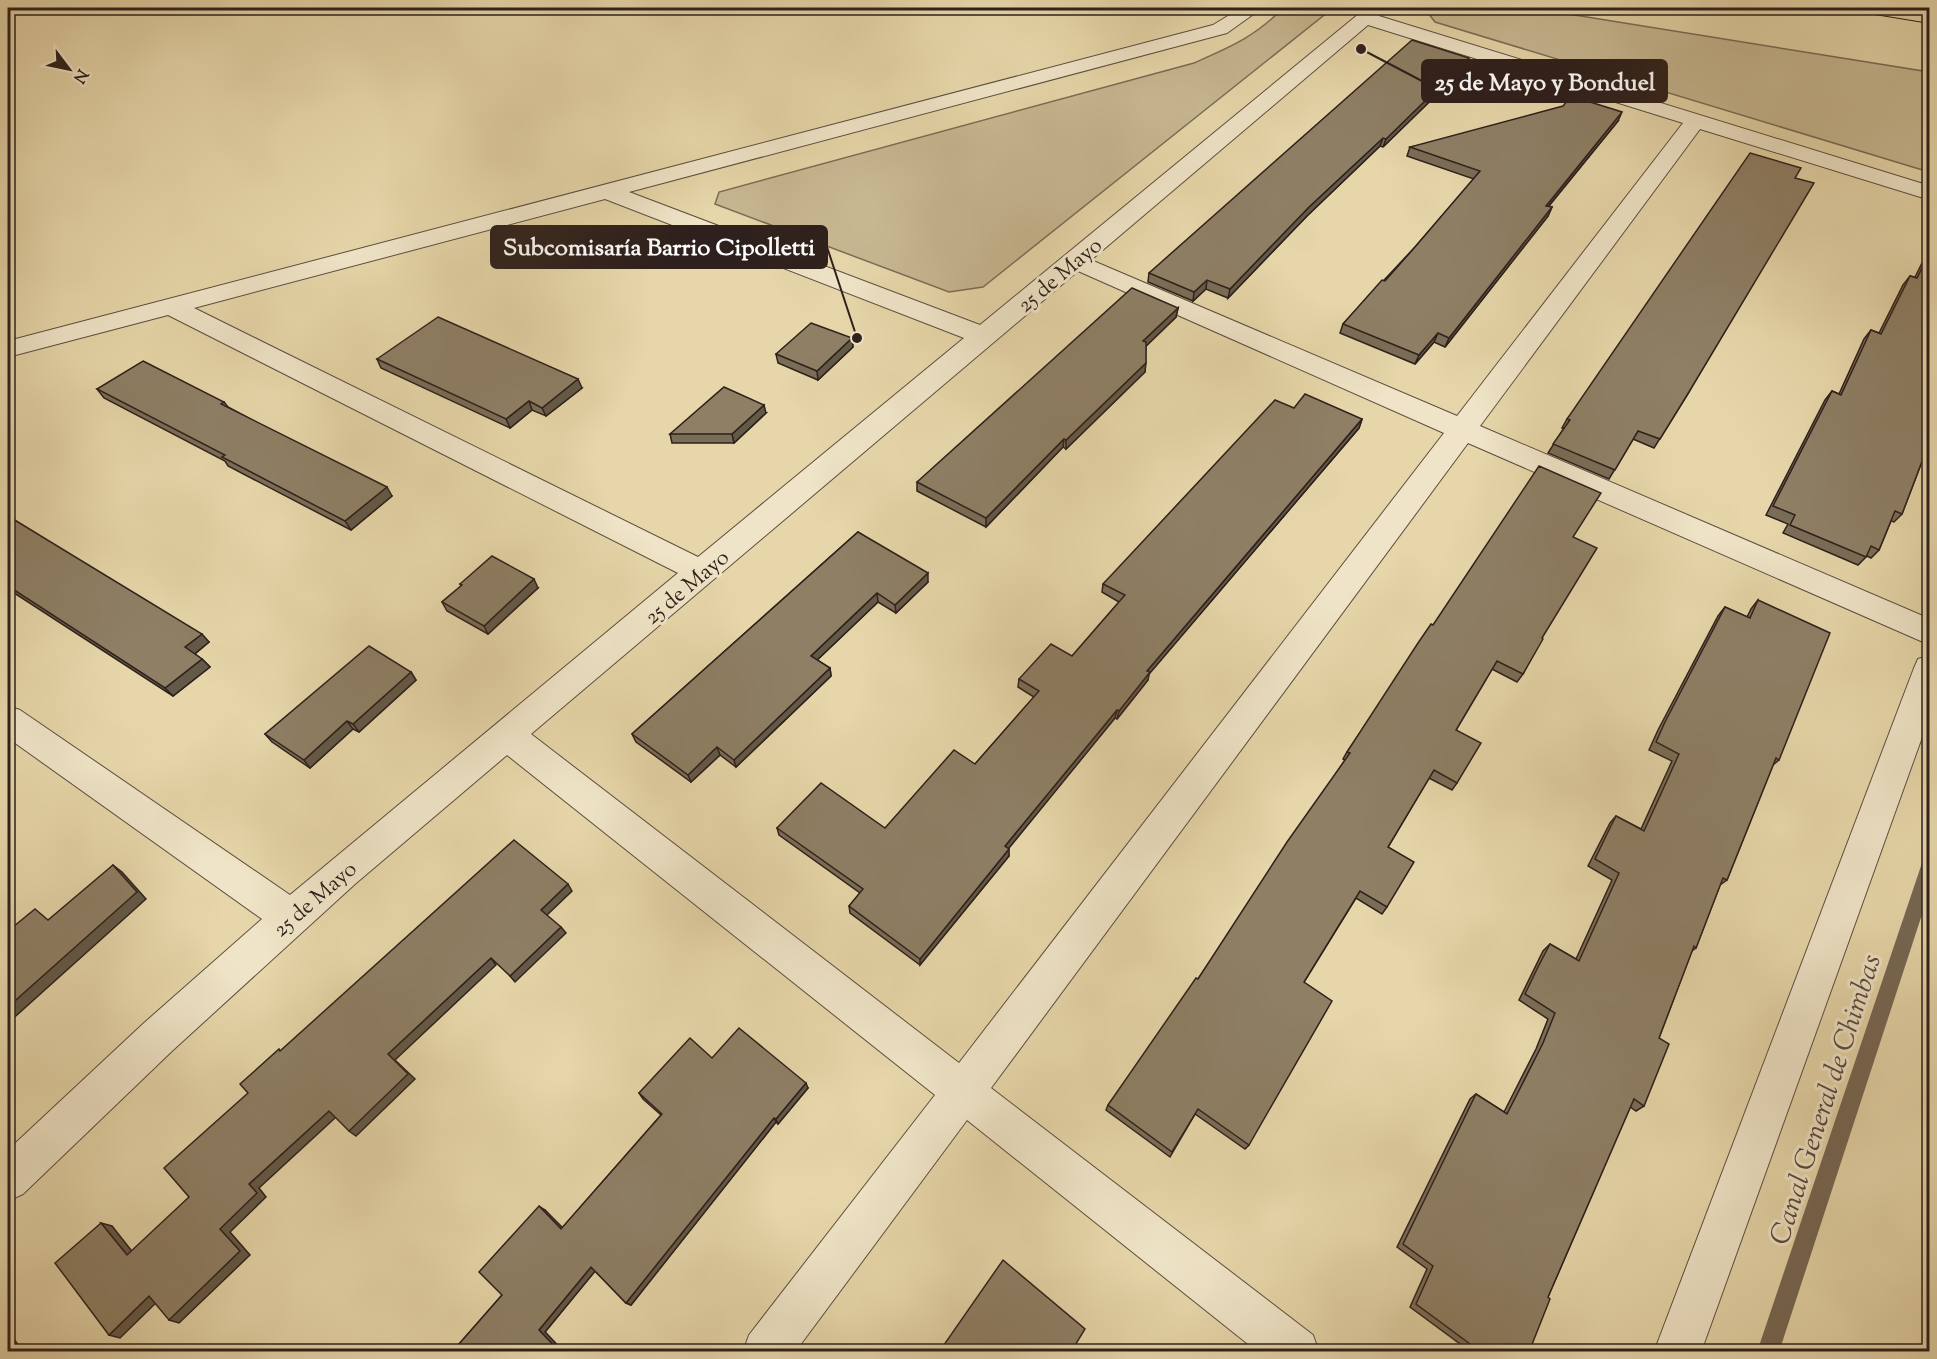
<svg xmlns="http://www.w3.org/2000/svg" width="1937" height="1359" font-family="'Sorts Mill Goudy',serif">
<rect width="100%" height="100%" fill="#e6d6a9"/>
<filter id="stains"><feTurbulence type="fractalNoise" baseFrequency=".00333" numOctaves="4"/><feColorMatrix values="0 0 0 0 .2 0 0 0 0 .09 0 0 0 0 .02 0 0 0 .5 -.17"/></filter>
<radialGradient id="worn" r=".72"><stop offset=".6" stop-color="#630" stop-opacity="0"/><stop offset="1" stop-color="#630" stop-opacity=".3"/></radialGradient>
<g fill="#c7b791" stroke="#7a6c56" stroke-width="1.5">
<path d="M1283,8H1333L983,287L949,292L715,204L719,192L1194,63C1230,47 1255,37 1283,8Z"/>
<path d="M1427,8H1531L1929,72V172L1435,22L1425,9Z"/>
</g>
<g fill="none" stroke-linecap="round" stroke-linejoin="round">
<path fill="#776854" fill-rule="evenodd" d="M1930,856V890L1779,1352H1757L1922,863L1924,858Z"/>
<defs>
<g id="minor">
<path d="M1241,8H1262L1227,33L629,192L980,325L1366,8H1386L1379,16L1930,186V200L1700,129L1480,426L1930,619V645L1468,443L991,1088L1313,1335L1319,1352H1258L967,1120L795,1352H743L749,1335L935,1095L507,755L355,884L172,1051L23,1194L8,1201V1150L144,1023L262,919L8,738V706L20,710L290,895L678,573L168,315L8,357V341L1213,25ZM1368,25L1683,123L1457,416L1091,260ZM605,199L964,338L698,557L194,308ZM1078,271L1444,433L959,1063L531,734Z"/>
<path d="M1930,655V715L1701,1352H1654L1914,668L1918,659Z"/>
</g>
<path id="major" d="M1866,8H1907L1930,11V23L1875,14L1868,12Z"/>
</defs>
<use href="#minor" stroke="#5c4e3f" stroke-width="2"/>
<use href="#major" stroke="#2e201c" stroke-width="2"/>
<use href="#minor" fill="#efe4c7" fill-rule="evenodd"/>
<use href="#major" fill="#e6d6a9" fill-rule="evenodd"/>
</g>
<g fill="#7a6d57" stroke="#2e201c" stroke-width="1.5">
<path d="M1466,66L1383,147L1380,146L1307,216L1228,298L1206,289L1193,301L1148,282L1149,273Z"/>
<path d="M1618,121L1549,206L1552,207L1548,216L1445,347L1434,342L1415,364L1340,333L1343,324L1415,247L1474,179L1407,156L1410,147Z"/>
<path d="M1795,178L1689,392L1654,448L1633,439L1609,479L1548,453L1564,428H1562L1567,419Z"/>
<path d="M1929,249V443L1902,514L1894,522L1891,521L1879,550L1871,558L1867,556L1858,565L1783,533L1788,524L1766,515L1825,400L1832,391L1839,394L1864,339L1871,330L1879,333L1903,285L1910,276L1915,277Z"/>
<path d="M1178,308L1176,317L1146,346L1145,372L1066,449L1063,447L986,527L917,491V482Z"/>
<path d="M852,338L853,347L818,380L778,363L776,354Z"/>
<path d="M377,359L582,388L546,416L532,410L510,428L381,368Z"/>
<path d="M97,389L224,402L228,407L392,496L351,530L228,466L225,461L104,398Z"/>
<path d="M1294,408L1362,419L1359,428L1149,674L1148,680L1117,719L1115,718L1008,848L1009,856L920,965L850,913L849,906L860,893L779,835L777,828H885L975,764L1034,697L1018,687L1019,679L1072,656L1119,602L1102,592L1103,584Z"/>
<path d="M766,413L734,443H672L670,434Z"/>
<path d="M8,516L209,642L195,654L202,659L210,667L173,696L8,589Z"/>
<path d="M858,532L928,582L896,613L878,602L817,660L830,668L831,676L736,767L720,755L691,782L636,742L632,734Z"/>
<path d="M1573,537L1542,638L1523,674L1517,682L1492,669L1456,730L1457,783L1452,790L1429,778L1388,847L1387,907L1382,914L1356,898L1304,982L1249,1145L1245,1149L1195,1114L1170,1157L1106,1110L1108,1105L1198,979L1345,760L1343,759L1347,752L1433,625Z"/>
<path d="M460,584L538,588L488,634L447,611L442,602L461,586Z"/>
<path d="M1758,600L1779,760L1773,765L1727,880L1720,885L1696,948L1692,951L1659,1038L1644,1106L1636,1111L1630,1107L1548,1297L1529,1352H1471L1410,1307L1427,1269L1397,1247L1470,1099L1476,1094L1504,1112L1536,1049L1548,1019L1519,1000L1543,951L1550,944L1576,959L1612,880L1588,866L1610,823L1616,816L1641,829L1672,761L1649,750L1658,730L1718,616L1725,607L1747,617L1751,609Z"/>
<path d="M411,672L416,680L359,732L353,729L310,768L272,742L265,734Z"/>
<path d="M712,1058L808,1088L778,1124L776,1122L631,1305L626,1303L595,1271L545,1332L564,1352H452L502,1295L545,1210L562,1228L661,1115L643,1099L639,1093Z"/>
</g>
<g fill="#635947" stroke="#2e201c" stroke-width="1.5">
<path d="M1469,58L1466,66L1383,147L1386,139Z"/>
<path d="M1622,112L1618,121L1542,214L1546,206Z"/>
<path d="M1383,138L1380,146L1307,216L1228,298L1230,289L1309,207Z"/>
<path d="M1552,207L1548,216L1445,347L1449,338Z"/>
<path d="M1207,280L1206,289L1193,301L1194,292Z"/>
<path d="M1178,308L1176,317L1142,350L1143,341Z"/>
<path d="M1438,333L1434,342L1415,364L1419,355Z"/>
<path d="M852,338L853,347L818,380L817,371Z"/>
<path d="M1146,363L1145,372L1066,449V440Z"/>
<path d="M578,379L582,388L546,416L542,408Z"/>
<path d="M529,401L532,410L510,428L506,419Z"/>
<path d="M764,405L766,413L734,443L732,434Z"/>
<path d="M1362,419L1359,428L1149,674L1148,680L1117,719L1119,711L1147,671Z"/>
<path d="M1064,439L1063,447L986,527V518Z"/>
<path d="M387,487L392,496L351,530L345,521Z"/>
<path d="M928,573V582L896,613L895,605Z"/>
<path d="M534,579L538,588L488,634L484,626Z"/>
<path d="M877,593L878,602L813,664L811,656Z"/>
<path d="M202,634L209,642L192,656L185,647Z"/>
<path d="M202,659L210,667L173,696L165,688Z"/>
<path d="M830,668L831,676L736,767L734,760Z"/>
<path d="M411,672L416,680L359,732L353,724Z"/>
<path d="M1117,710L1115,718L1005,853V846Z"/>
<path d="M347,721L353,729L310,768L304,760Z"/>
<path d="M717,747L720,755L691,782L688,775Z"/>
<path d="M1009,849V856L920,965V959Z"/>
<path d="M113,865L122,872L146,899L8,1023V1007Z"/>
<path d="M568,884L572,891L546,916L541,910Z"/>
<path d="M561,927L566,933L515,982L510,976Z"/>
<path d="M491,958L496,965L395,1060L415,1079L356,1136L349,1131L388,1054Z"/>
<path d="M806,1083L808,1088L778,1124L776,1119Z"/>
<path d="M329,1111L337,1116L259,1188L266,1197L230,1232L250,1255L179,1323L169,1320L220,1229L249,1184Z"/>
<path d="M774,1118L776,1122L631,1305L626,1303Z"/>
<path d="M539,1206L545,1210L567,1232L561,1229Z"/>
<path d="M101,1223L112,1226L138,1259L127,1255Z"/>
<path d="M591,1267L596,1270L545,1332L564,1352H560L539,1330Z"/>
<path d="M149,1296L160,1299L120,1338L109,1335Z"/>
<path d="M8,1338L14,1339L23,1352H11L8,1347Z"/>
</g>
<g fill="#8e7f65" stroke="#2e201c" stroke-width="1.5">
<path d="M1412,40L1469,58L1386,139L1383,138L1309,207L1230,289L1207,280L1194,292L1149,273Z"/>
<path d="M1571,96L1622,112L1546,206L1552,207L1449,338L1438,333L1419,355L1343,324L1382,280L1385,281L1415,247L1480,171L1410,147L1563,106Z"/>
<path d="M1750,153L1801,168L1795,178L1814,183L1689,392L1660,439L1638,431L1615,470L1553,444L1570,420L1567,419Z"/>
<path d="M1929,254V443L1902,514L1895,511L1879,550L1871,546L1866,557L1790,525L1795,515L1773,506L1832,391L1841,395L1871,330L1881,334L1910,276L1917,278Z"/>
<path d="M1132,288L1178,308L1143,341L1146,342V363L1066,440L1064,439L986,518L917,482Z"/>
<path d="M438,317L578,379L542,408L529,401L506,419L377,359Z"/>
<path d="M811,323L852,338L817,371L776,354Z"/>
<path d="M143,361L224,402L221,404L387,487L345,521L222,457L225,455L97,389Z"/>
<path d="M724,387L764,405L732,434H670Z"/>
<path d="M1305,394L1362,419L1147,671L1150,672L1119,711L1117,710L1005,846L1009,849L920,959L849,906L863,889L777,828L821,783L885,828L954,750L975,764L1039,691L1019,679L1051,644L1072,656L1125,595L1103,584L1275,400L1294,408Z"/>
<path d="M1539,466L1601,493L1573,537L1597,548L1542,638L1543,639L1523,674L1497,661L1456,730L1481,743L1457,783L1434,770L1388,847L1414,862L1387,907L1360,891L1304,982L1332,1001L1249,1145L1198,1109L1172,1152L1108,1105L1196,978L1198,979L1287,842L1350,753L1347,752L1418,643L1431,624L1433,625Z"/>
<path d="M8,516L202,634L185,647L202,659L165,688L8,586Z"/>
<path d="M858,532L928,573L895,605L877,593L811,656L830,668L734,760L717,747L688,775L632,734Z"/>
<path d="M492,556L534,579L484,626L442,602L462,585L460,584Z"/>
<path d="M1758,600L1830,633L1779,760L1776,758L1727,880L1723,878L1696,948L1694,946L1659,1038L1669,1044L1644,1106L1634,1099L1548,1297L1550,1299L1529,1352H1481L1416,1304L1433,1266L1403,1244L1476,1094L1507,1114L1543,1043L1555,1013L1525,994L1538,967L1550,944L1579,961L1619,873L1595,859L1606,836L1616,816L1644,831L1679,754L1656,742L1665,722L1725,607L1750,618Z"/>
<path d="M369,646L411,672L353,724L347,721L304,760L265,734Z"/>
<path d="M514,840L568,884L541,910L561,927L510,976L491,958L388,1054L408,1074L349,1131L329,1111L249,1184L257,1193L220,1229L240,1251L169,1320L149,1296L109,1335L55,1263L101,1223L127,1255L189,1197L164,1168L248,1093L240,1084L279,1049L280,1051Z"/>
<path d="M113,865L137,892L8,1007V931L35,909L48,920Z"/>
<path d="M739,1028L806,1083L776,1119L774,1118L626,1303L591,1267L539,1330L560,1352H452L502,1295L479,1272L539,1206L561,1229L662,1114L639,1093L690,1038L712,1058Z"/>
<path d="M1003,1260L1085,1329L1071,1352H939Z"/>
</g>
<g text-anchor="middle" stroke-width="6" stroke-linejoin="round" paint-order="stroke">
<g font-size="22" fill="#2e201c" stroke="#efe4c7">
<text transform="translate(1059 274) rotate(-40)" y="8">25 de Mayo</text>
<text transform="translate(686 586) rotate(-40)" y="8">25 de Mayo</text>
<text transform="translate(314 898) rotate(-41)" y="8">25 de Mayo</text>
</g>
<g font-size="28" font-style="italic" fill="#584a3d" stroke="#efe4c7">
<text transform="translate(1824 1099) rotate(-72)" y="10">Canal General de Chimbas</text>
</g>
</g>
<path fill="none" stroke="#2e201c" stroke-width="2" d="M1361 49L1422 81M857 338L827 247"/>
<g fill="#2e201c" stroke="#efe4c7" stroke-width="2">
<circle cx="1361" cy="49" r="6"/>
<circle cx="857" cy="338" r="6"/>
</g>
<g fill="#2e201c" stroke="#2e201c" stroke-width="2">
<rect x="1422" y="60" width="245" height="42" rx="6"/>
<rect x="491" y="226" width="336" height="42" rx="6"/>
</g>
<g font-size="24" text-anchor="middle" font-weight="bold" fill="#fff">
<text x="1545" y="90">25 de Mayo y Bonduel</text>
<text x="659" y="255">Subcomisaría Barrio Cipolletti</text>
</g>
<rect width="1937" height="1359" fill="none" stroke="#e6d6a9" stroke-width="30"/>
<rect x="9" y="9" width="1919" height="1341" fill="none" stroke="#2e201c" stroke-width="3"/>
<rect x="15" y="15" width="1907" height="1329" fill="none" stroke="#2e201c" stroke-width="1.5"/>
<g transform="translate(69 69) rotate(122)" stroke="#efe4c7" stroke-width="4.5" paint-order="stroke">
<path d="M0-4.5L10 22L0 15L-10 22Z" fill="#2e201c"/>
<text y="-9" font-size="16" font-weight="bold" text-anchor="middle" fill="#2e201c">N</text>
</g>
<rect width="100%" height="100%" filter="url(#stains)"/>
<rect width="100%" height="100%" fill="url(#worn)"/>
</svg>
